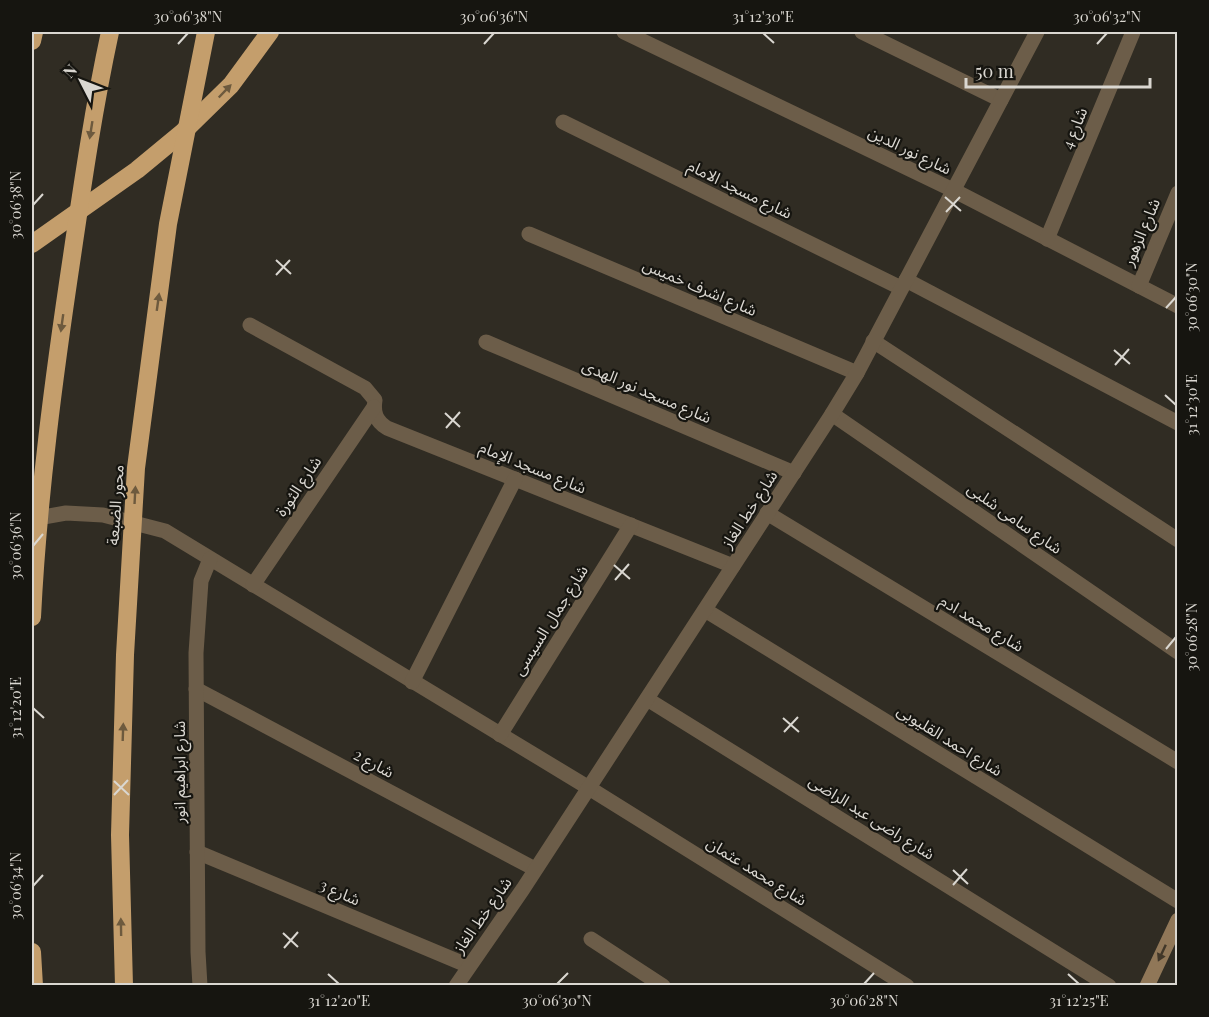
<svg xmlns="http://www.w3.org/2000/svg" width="1209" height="1017" font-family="'Playfair Display','Noto Sans Arabic',serif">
<rect width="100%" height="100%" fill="#302c23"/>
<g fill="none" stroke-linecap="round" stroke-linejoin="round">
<g stroke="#6c5d49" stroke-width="15">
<path d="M624,32L953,190L1178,306"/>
<path d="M862,32L1001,100"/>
<path d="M563,122L901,288"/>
<path d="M529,234L857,373"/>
<path d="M1047,239L1133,32"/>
<path d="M906,280L1178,423"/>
<path d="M1139,286L1178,193"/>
<path d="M250,325L365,388L375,400C373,413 376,421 387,428L733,566"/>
<path d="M873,341L1178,540"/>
<path d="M486,342L794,473"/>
<path d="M832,414L1178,652"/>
<path d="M767,513L1178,762"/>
<path d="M32,519L66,513L103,515L165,531L589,788L907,986"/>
<path d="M253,585L374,407"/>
<path d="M705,610L1178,901"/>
<path d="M412,682L515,479"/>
<path d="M196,689L535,869"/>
<path d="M647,699L1109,986"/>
<path d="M500,735L631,525"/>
<path d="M197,852L469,966"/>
<path d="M591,939L663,986"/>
<path d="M200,986L198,952L196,653L201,581L210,559"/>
<path d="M456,986L523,889L832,414L857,373L1037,32"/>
</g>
<path stroke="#907758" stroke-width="15" d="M1147,986L1178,920"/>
<g stroke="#c49e6c" stroke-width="18">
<path d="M32,41L34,32"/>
<path d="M32,244L137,170L183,132L231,85L270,32"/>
<path d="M32,617C38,496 54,376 72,256C83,181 94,106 110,32"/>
<path d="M32,952L34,986"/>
<path d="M124,986L120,835L125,655L136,468L168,224L206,32"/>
</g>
</g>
<defs><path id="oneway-solid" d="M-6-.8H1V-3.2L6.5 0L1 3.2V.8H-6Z" transform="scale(1.5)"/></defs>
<g fill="#6d5a3e">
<use href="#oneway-solid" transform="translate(225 91) rotate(-46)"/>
<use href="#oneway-solid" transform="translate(91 130) rotate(99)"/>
<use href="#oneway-solid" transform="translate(158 302) rotate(-82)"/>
<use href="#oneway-solid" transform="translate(62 323) rotate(98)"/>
<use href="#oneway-solid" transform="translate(135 495) rotate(-87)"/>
<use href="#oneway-solid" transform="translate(123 732) rotate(-88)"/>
<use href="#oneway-solid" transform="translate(121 927) rotate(-91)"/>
</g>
<use fill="#413729" href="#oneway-solid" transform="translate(1162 953) rotate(115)"/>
<path fill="none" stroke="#dad7d1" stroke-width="2" d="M763,33L774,43M178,44L188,33M484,44L494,33M1097,44L1107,33M945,197L961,211M33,205L43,194M946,212L960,197M276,260L291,274M276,275L290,260M1166,308L1176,297M1114,350L1130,364M1115,365L1129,349M1165,395L1176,405M445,413L460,427M446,428L460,412M33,546L43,534M614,565L630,579M615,580L629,564M1166,649L1176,637M33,708L44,718M783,718L799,732M784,732L798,717M114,781L129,795M114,795L128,780M953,870L968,884M953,885L967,869M33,886L43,875M283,933L298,947M284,948L298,932M328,974L339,984M1068,974L1079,984M557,984L568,973M864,984L874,973"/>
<g text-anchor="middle" stroke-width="4.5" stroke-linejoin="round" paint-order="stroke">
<g font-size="16" fill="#dad7d1" stroke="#161510">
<text transform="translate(1074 128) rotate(-68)" y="6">شارع 4</text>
<text transform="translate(910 150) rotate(26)" y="6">شارع نور الدين</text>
<text transform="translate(740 189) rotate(26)" y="6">شارع مسجد الامام</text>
<text transform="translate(1141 232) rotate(-67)" y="6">شارع الزهور</text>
<text transform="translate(700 287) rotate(23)" y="6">شارع اشرف خميس</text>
<text transform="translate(647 391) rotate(23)" y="6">شارع مسجد نور الهدى</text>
<text transform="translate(533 467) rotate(22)" y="6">شارع مسجد الإمام</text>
<text transform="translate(298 486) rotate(-56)" y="6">شارع الثورة</text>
<text transform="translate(115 505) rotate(-86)" y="6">محور الضبعة</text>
<text transform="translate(749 509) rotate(-57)" y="6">شارع خط الغاز</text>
<text transform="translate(1015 518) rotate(35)" y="6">شارع سامى شلبى</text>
<text transform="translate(550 620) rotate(-58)" y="6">شارع جمال السيسى</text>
<text transform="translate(982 623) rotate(31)" y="6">شارع محمد ادم</text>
<text transform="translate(950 740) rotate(32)" y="6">شارع احمد القليوبى</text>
<text transform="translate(374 763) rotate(28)" y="6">شارع 2</text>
<text transform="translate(179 772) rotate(-90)" y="6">شارع ابراهيم انور</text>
<text transform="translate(872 817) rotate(32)" y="6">شارع راضى عبد الراضى</text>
<text transform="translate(757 871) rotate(32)" y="6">شارع محمد عثمان</text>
<text transform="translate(340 892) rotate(23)" y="6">شارع 3</text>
<text transform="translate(482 915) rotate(-55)" y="6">شارع خط الغاز</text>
</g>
</g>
<rect width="1209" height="1017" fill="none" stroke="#161510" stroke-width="66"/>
<g transform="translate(81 81) rotate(312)" stroke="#161510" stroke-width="4.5" paint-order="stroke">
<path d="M0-4.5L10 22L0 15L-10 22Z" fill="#dad7d1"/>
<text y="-9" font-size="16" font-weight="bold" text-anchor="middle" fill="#dad7d1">N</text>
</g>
<path d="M966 78v9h184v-9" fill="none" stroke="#dad7d1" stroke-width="3"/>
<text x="975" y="78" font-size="18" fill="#dad7d1" stroke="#161510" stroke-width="4.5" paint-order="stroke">50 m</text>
<rect x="33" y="33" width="1143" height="951" fill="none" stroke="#dad7d1" stroke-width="2"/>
<g font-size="15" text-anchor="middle" fill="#dad7d1">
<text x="188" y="22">30°06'38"N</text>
<text x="494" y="22">30°06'36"N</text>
<text x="763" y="22">31°12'30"E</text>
<text x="1107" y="22">30°06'32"N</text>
<text transform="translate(16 205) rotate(-90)" y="5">30°06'38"N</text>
<text transform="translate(1192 297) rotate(-90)" y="5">30°06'30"N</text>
<text transform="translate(1192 405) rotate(-90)" y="5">31°12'30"E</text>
<text transform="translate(16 546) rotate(-90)" y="5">30°06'36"N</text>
<text transform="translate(1192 637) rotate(-90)" y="5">30°06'28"N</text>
<text transform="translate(16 708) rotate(-90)" y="5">31°12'20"E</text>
<text transform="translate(16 886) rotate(-90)" y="5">30°06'34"N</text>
<text x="339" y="1006">31°12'20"E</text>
<text x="557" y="1006">30°06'30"N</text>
<text x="864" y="1006">30°06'28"N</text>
<text x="1079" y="1006">31°12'25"E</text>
</g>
</svg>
